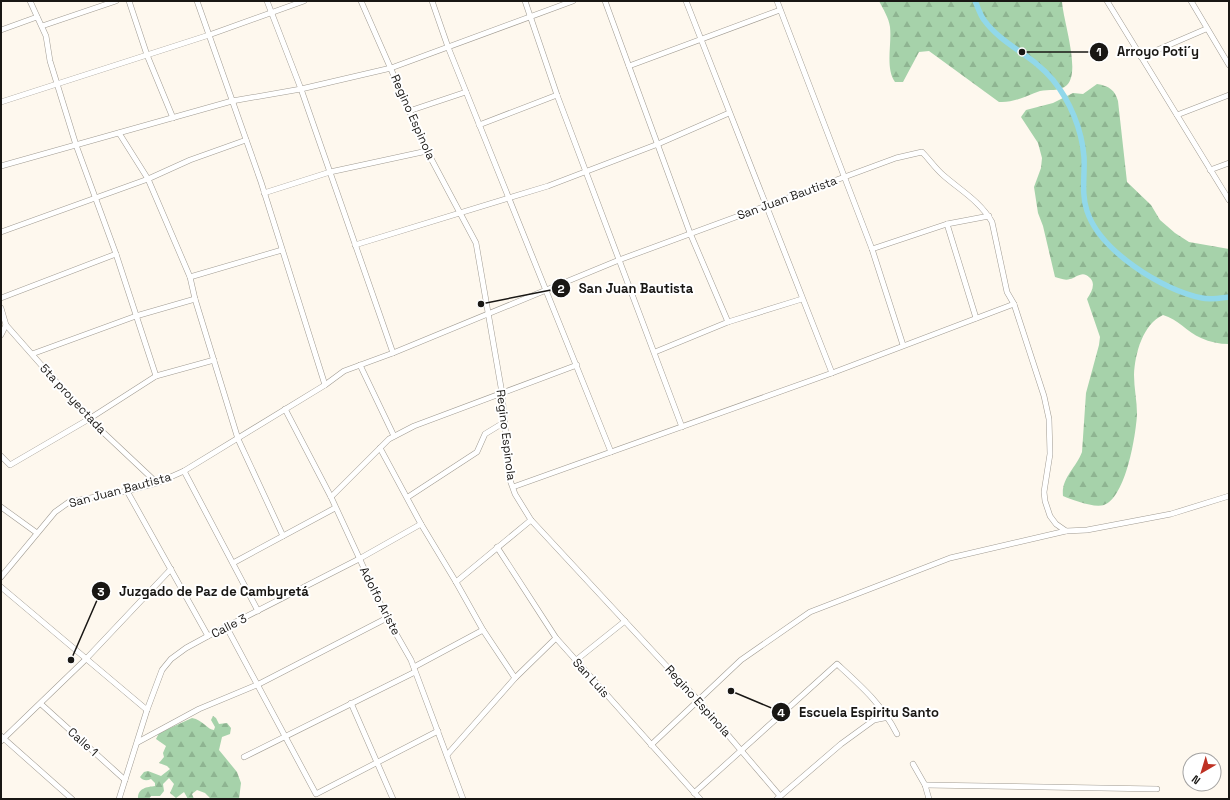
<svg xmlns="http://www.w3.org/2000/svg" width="1230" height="800" font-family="'Space Grotesk',sans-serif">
<defs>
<pattern id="forest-firs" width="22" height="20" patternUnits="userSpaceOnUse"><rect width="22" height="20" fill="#a6d2aa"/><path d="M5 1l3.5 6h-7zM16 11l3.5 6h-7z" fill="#8eb491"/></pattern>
</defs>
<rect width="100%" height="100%" fill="#fef8ee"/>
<g fill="url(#forest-firs)">
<path d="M879,1H1062C1063,21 1081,71 1067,85C1060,92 1048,89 1040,91C1026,96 1014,103 999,102L929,51L919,52L903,82H895C885,68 892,44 890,27C889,18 883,9 879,1Z"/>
<path d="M1097,84C1109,86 1115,90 1118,101L1127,182L1151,205L1160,220L1175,233L1189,242L1229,249V344C1219,344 1210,342 1201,338C1187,332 1178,319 1163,315C1143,324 1135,353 1134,375C1134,388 1137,401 1137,414C1136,435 1126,497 1104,505C1093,508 1073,500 1063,496C1061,478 1076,468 1082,452L1086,393L1099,345L1100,337L1087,299C1093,290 1097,281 1086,275C1081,272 1075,278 1070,279C1065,281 1059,278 1055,277L1043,226L1038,213L1034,187L1041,168L1042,158L1038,143L1021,117L1026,110L1053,103L1073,93L1083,94Z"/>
<path d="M213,716L216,718L219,724L227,723L231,728L230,734L222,737L219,750L237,772L241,783L239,799H211L205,793L197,790L192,794L194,799H188L184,792L176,798L170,793L174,784L169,778L163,784L164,791L160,796H151L149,799L138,798C138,788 147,787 155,786V783L151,779C147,781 143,781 140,777L144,772L148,771L161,776L170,769L167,766L159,763L164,757L163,753L166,746L156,739L159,733L192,718C203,720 208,730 214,730L215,727L211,720Z"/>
</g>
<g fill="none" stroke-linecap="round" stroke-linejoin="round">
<path stroke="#91d8ea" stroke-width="5.5" d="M975,1C978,7 980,15 984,20C1002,45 1034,56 1053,80C1070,101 1082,130 1084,157C1085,176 1081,193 1087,211C1100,251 1162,290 1202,298C1210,300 1221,298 1229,297"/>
<defs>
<g id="street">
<path d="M30,1L46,36L50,61L76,145L116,254L156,376"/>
<path d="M129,1L147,55L173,118"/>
<path d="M197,1L261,182L325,385"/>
<path d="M267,1L301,89L393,353"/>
<path d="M361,1L427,151L476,243L502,393L510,480L515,494L531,520L698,700L780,796"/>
<path d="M432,1L448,47L611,452"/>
<path d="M525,1L557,95L682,427"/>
<path d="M605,1L690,233L728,322"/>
<path d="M686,1L832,373"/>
<path d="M777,1L872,249L903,345"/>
<path d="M1107,1L1229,200"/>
<path d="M1191,1L1229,65"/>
<path d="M42,26L116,1"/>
<path d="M1,30L37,17"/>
<path d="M1141,57L1206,29"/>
<path d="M629,66L780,10"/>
<path d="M1,102L209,35L304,1"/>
<path d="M409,111L466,92"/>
<path d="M1177,115L1229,95"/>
<path d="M479,125L557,95"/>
<path d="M119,133L148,179L190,277L195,299L238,439L283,536"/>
<path d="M1,166L232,101L301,89L391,68L573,1"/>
<path d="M1210,170L1229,163"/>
<path d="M264,193L330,172L427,151"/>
<path d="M947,224L976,318"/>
<path d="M1,232L148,179L190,160L246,140"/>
<path d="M355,245L548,186L658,144L729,113"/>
<path d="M872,249L947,224L989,216"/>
<path d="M190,277L282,250"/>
<path d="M1,298L116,254"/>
<path d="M1,308L6,325L89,419L157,483"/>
<path d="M1,335L6,325"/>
<path d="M655,352L728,322L802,299"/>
<path d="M32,354L136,316L195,299"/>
<path d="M360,365L394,436"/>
<path d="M285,409L331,497L387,618L411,660L463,799"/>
<path d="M380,448L421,524L456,582L483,630L515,678"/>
<path d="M1,456L10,465L89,419L156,376L214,360"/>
<path d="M184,471L258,611"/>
<path d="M513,487L832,373L1014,304"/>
<path d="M127,491L208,636"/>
<path d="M331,497L389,439L414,426L577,365"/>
<path d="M408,497L477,452L485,434L503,423"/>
<path d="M1,507L37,533"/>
<path d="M497,547L556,638L700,799"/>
<path d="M233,563L335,508"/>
<path d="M1,577L55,512L69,502L127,491L157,483L184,471L325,385L344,371L393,353L619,260L896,158L922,152C929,159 935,168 943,175C960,190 980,201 992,222L1007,292L1014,304L1044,396L1049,419L1050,454L1044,492L1045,501L1050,516L1056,524L1066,531L1087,530L1171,514L1229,496"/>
<path d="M456,582L531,520"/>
<path d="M1,587L147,710"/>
<path d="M227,628L316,794L438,731"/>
<path d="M575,661L625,621"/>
<path d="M414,667L483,630"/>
<path d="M351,703L393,799"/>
<path d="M41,704L125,780"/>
<path d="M1,736L72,799"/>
<path d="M1,741L86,659L171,569"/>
<path d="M138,742L199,709L259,684L387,618"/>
<path d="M651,745L741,660L810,612L950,558L1066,531"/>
<path d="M447,755L515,678L556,638"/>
<path d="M244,757L415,672"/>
<path d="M913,764L925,785L929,799"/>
<path d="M925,785L1157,789"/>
<path d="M694,793L837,664C861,686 882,704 897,734"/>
<path d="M119,799L147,710L162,670L171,659L186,648L208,636L359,559L421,524"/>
<path d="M777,799L841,744L874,720L889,717"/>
</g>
</defs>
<use href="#street" stroke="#a09b92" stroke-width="6"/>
<use href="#street" stroke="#fff" stroke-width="5"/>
</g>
<g text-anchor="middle" stroke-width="4" stroke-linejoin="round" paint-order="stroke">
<g font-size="12" fill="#191714" stroke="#fff">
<text transform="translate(413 117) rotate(66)" y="4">Regino Espinola</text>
<text transform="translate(787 198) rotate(-20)" y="4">San Juan Bautista</text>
<text transform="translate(73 399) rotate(47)" y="4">5ta proyectada</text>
<text transform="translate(506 435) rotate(83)" y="4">Regino Espinola</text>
<text transform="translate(120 490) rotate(-15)" y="4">San Juan Bautista</text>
<text transform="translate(380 601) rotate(63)" y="4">Adolfo Ariste</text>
<text transform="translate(229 626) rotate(-27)" y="4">Calle 3</text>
<text transform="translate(591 678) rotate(48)" y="4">San Luis</text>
<text transform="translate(698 701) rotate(48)" y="4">Regino Espinola</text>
<text transform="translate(83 742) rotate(42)" y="4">Calle 1</text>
</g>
</g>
<path fill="none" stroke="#191714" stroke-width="1.5" d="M1022 52L1099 52M481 304L561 288M71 660L101 591M731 691L781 712"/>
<g fill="#191714" stroke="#fff" stroke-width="1.5">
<circle cx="1022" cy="52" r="4"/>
<circle cx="481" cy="304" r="4"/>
<circle cx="71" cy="660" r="4"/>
<circle cx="731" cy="691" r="4"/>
<circle cx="1099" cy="52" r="10"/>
<circle cx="561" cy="288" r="10"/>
<circle cx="101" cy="591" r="10"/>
<circle cx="781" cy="712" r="10"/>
</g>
<g font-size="12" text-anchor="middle" font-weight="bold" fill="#fff">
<text x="1099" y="56">1</text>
<text x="561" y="293">2</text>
<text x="101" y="596">3</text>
<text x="781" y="717">4</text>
</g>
<g font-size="13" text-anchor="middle" font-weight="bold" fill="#191714" stroke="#fff" stroke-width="4" stroke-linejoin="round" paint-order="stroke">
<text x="1158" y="56">Arroyo Poti´y</text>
<text x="636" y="293">San Juan Bautista</text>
<text x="214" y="596">Juzgado de Paz de Cambyretá</text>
<text x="869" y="717">Escuela Espiritu Santo</text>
</g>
<rect width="1230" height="800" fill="none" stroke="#191714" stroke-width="4"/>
<g transform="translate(1202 772) rotate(218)"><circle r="19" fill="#ffffff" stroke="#a3a2a1"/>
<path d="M0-3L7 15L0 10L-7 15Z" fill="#be3123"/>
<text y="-6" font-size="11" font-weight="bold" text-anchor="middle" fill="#191714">N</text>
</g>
</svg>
